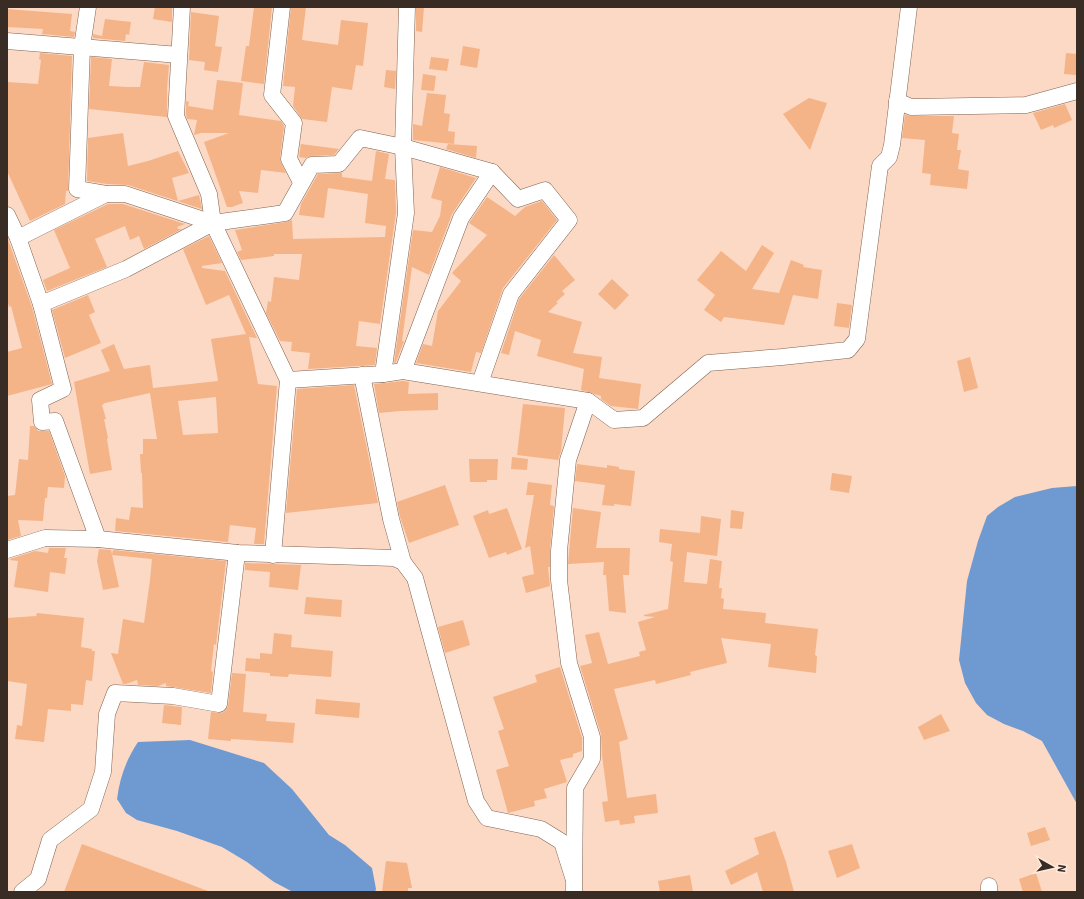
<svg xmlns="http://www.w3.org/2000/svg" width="1084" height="899" font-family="'IBM Plex Sans',sans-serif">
<rect width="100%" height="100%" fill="#fcd9c4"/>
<g fill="#6e99d1">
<path d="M1077,486V804L1042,741L1023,731L1004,724L987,715L976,703L965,683L959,660L967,581L978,541L987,516L998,507L1015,497L1052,488Z"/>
<path d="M190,740L264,763L292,789L329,835L345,845L372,868L376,889L375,892H293L274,882L247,862L222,847L177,831L137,820L126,813L117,799C120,777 126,760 138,742Z"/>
</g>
<g fill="#f5b388" fill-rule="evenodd">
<path d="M155,7H172V22L153,19Z"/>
<path d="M254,7H272L264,84L241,81L246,46H249Z"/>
<path d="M291,7H306L302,40L338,45L341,20L368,23L363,66L356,65L352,90L332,87L327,122L302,119L293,106L295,87L283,86Z"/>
<path d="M416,7H424L422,32L416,31Z"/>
<path d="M7,9L72,14L70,31L75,32L74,37L42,34L43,29L7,27Z"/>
<path d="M191,12L219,16L215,46L222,47L218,72L204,70L205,62L189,60Z"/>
<path d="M105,19L131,22L129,35L126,34L125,41L93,38V34L102,36Z"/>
<path d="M463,46L480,49L477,68L460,65Z"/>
<path d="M40,53L72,56L68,191H66L65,204L30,221L7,171V82L38,84L41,60L39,59Z"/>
<path d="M1066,53L1077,54L1076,75L1064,74Z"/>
<path d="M91,57L112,59L109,86L128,87H140L144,62L169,65L167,89V117L89,109Z"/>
<path d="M431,57L449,59L447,71L429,69Z"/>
<path d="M386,70L396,71L395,89L384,87Z"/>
<path d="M423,74L436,76L434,91L421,90Z"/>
<path d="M217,80L243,83L239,115L281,121L284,126L280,158L281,163L286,173L261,170L258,193L239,191L243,203L232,207H227L204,142L229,133H201L194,135L197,120L187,119L186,114V101L189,102L188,106L213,110Z"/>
<path d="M427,93L446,95L444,113L450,114L448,131L455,132L454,144L413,140V124L422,126Z"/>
<path d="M809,98L827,103L810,150L783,114Z"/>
<path d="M1065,104L1072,120L1054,128L1053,125L1041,130L1033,113Z"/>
<path d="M905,115L911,116H954L952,133L959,134L957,150H961L958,169L969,171L967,189L930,185L931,174L922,173L925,140L902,138Z"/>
<path d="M123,133L128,166L148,161L178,151L189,173L172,178L178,201L199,195L202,209L128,185L107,184L87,181L88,138Z"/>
<path d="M301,144L339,149L334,155L312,156L305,158L299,157Z"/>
<path d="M448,144L477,146L476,158L446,149Z"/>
<path d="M376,151L389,154L385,179L395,180L396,213L380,324L359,321L356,346L377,348L375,365L308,369L310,353L291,351L292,342L280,341L266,313L268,301L271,302L274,277L299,280L302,254H274V256L241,260L237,252L242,250L235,230L286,222L292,220L293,239L385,237L386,226L365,223L368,194L328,188L324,218L299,215L301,204L318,174L342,173V177L372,181Z"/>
<path d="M440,167L476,178L452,214L429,275L412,267L402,341H404L396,362L394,363L413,230L432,232L440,216L442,201L431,198Z"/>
<path d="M487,197L515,216L525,207L542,201L557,220L503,288L481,353L476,352L471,372L416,363L423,344L432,346L438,311L461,281L452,273L487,235L469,223Z"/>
<path d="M108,204H123L185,224L177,227L178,229H182L144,249L139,236L130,240L125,226L95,239L107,267L47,291L43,280L70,268L54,230Z"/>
<path d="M209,236L222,263L202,266V268L225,271L257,338L249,337L258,384L277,386L264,544H254L256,528L230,525L228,542L115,531L116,518L129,520L131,507L143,508L142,473H141L140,454H143V439H157L150,393L105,403L102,405L106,419H104L108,438L107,439L112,470L90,474L74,382L110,371L101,350L114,344L124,369L150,365L153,388L218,381L211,339L246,334L229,295L206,305L183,249ZM216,397L218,433L183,435L178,401Z"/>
<path d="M7,237L32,307L52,384L7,396V352L22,348L11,306L9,307L7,299Z"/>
<path d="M762,245L774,253L752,289L779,293L791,260L804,265L803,267L822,270L818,299L793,295L784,325L724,317L721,322L704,310L715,295L697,280L721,251L746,271Z"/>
<path d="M554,255L575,280L562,291L565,294L556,302L558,303L548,312L582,322L573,353L602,357L599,378L641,384L638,409L611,406L601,399V396L581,390L584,369L537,356L541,340L515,331L509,355L501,353L519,299Z"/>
<path d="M612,279L629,295L615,310L598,294Z"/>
<path d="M88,295L95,312L89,315L101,343L65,358L52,310Z"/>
<path d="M837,303L852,305L849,328L834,326Z"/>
<path d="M970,357L978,388L964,392L957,361Z"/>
<path d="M403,381L409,382L408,394L438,393V410L400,411L379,413L374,384Z"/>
<path d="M354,385L378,503L286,513L297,389Z"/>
<path d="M523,404L565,408L561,451L558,460L517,455Z"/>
<path d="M30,426H34L38,431H49L65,476L64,488L48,487L47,498H45L43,521L18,520L21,536L7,540V496L15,495L19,459L28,460Z"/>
<path d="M512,457L528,459L527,470L511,469Z"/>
<path d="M469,459H498L497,480H487V482H470Z"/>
<path d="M577,464L607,468V465L619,467V469L635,471L631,506L614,504V506L602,505L605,485L575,481Z"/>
<path d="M832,473L852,476L849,493L830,490Z"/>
<path d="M528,482L552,485L550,505L554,506L550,550V567H548L550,586L526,593L522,577L534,574L530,546L525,548L534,495H526Z"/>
<path d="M445,485L459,525L409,543L400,517L397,502Z"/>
<path d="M507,508L522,549L507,555L506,552L489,558L473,516L488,510L489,514Z"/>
<path d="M573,508L601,512L596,548H630L629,575H623L626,613L609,611L606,575H603L604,562L568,564Z"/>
<path d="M731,510L744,512L742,529L730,528Z"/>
<path d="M701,516L721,519L717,556L687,552L684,582L707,584L710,559L722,561L719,588H722L721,598L724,599L723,609L766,613L765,623L818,629L815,655L817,656L816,673L768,667L771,644L721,638L727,663L690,672L691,675L656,684L655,680L614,689L628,739L619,742L627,798L656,794L658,813L634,816L635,823L620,825L619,820L605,822L602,802L608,801L602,755L601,734L580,666L592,663L585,635L599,632L608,664L640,656L639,652L646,650L638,622L655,617L644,616V615L668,609L673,562L670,561L672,544L659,542L660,529L700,533Z"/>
<path d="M49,548H66L64,558H67L65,574L50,572L48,592L14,587L18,561L10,560V559L35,551L48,553Z"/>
<path d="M99,549L111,550L119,587L103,590L97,561Z"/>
<path d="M113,550L226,561L216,645L214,644L211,671L213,672L211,693L166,686V683L158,686L138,685L137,680L126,684H123L111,653L118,654L123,619L144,623L150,580L152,559L112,555Z"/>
<path d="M245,563L301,565L298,590L269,587L270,572L245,570Z"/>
<path d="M306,597L342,600L341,617L304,614Z"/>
<path d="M37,613L84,618L81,647L92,649V651H95L92,681L86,680L83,705L71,704V711L48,709L44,742L15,739L17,725L22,726L27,684L7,681V618L36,616Z"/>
<path d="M463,620L470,645L445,653L438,627Z"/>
<path d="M274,633L292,635L291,647L333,651L331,677L289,674L288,677L270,676V673L245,671L246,658L260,659V653L272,654Z"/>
<path d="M560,667L582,738V751L573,754V757L560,760L567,782L544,789L547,798L534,801L535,806L508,813L496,770L509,766L498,731L504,729L493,697L537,682L535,675Z"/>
<path d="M232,673L246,674L243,712L267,714L266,721L295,723L293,743L231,739V741L208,739L211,712L222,713L226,710L228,706Z"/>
<path d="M316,699L360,703L359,718L315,714Z"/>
<path d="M164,705L182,707L181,725L162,723Z"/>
<path d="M941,714L950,731L924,740L918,727Z"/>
<path d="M1045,827L1050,840L1031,846L1027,833Z"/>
<path d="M775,831L786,862L794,892H763L757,872L731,885L725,871L759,854L754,838Z"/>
<path d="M82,844L208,891V892H64Z"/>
<path d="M852,844L860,868L837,878L828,851Z"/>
<path d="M386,861L407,863L412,888H408V892H382Z"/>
<path d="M1036,873L1042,892H1023L1019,879Z"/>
<path d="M690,875L693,892H660L658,881Z"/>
</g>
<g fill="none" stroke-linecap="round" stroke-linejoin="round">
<defs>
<g id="minor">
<path d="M88,7L82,47L77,189L106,194H125L213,223L288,380L383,374L403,371L588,401L614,420L643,418L708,363L782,357L848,350L857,339L880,166L889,157L892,145L909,7"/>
<path d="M182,7L176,116L209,194L213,223L285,213L312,165L339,164L360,138L403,147L492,172L518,199L545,190L569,220L511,294L480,383"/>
<path d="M282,7L272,95L294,123L289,159L301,182"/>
<path d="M7,41L179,55"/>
<path d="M897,101L911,107L1026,105L1077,91"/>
<path d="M7,215L18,238L106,194"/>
<path d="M18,238L41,304L63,389L40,400L42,422L55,421L98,539"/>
<path d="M41,304L126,269L213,223"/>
<path d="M403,371L461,218L492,172"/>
<path d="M383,374L406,213L403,147L407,7"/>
<path d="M362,375L391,519L403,562"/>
<path d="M7,550L45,538L98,539L238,553L394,558L403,562L415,578L476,801L487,818L541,829L562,842L573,877"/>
<path d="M273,555L288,380"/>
<path d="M989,886V892"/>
<path d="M22,892L38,879L50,840L91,809L103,772L107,714L115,693L173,696L219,704L237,553"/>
<path d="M574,892L575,788L592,759V737L569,663L559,580V551L568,460L588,401"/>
</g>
</defs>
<use href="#minor" stroke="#80624f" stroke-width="17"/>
<use href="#minor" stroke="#fff" stroke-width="16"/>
</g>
<rect width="1084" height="899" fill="none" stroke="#392c24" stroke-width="16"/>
<g transform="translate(1052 867) rotate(98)" stroke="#ffeadd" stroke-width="3" paint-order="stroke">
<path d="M0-3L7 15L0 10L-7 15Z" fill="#392c24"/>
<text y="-6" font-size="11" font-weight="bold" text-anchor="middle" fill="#392c24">N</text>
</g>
</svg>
